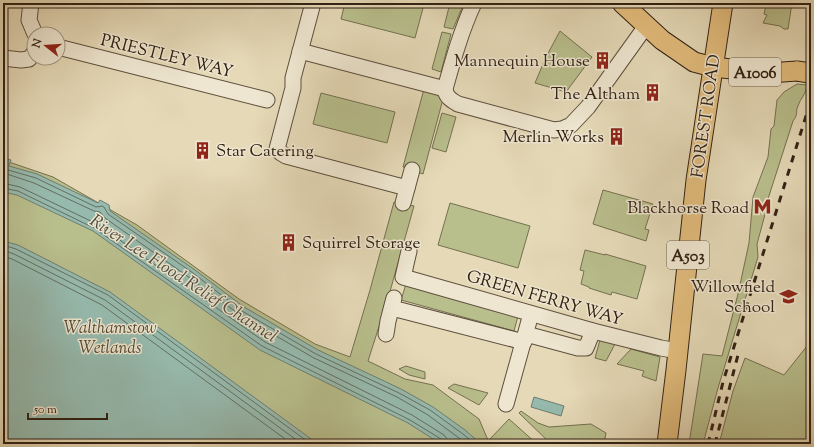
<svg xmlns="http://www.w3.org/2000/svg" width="814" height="447" font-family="'Sorts Mill Goudy',serif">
<rect width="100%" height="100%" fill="#e5d9b7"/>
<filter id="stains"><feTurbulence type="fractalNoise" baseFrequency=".005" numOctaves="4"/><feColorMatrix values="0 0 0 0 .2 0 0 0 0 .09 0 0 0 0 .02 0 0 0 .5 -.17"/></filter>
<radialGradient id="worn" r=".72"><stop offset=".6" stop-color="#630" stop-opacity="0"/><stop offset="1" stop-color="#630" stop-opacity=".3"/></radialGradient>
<g fill="#b8be8c" stroke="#747050">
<path d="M345,3H406L423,8L415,38L341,19Z"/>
<path d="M450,3H464L453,29L444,27Z"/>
<path d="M768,3H792L788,29H784L780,26L763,23L767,15L764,14L766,5H768Z"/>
<path d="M560,31L592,57L566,92L535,83L546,57Z"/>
<path d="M442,32L451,34L441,72L432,69Z"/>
<path d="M797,84L807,85C806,95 801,97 798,106C795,112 799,113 793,121L768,199L767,207L757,244L758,257L718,388L703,444H689L703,354L722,356L738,294L749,243L753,197L768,157L771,129L774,126L777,100L784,92Z"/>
<path d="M424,89L439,94L443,99L423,174L403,167Z"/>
<path d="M321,93L395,112L387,143L313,124Z"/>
<path d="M442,113L456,117L446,152L432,148Z"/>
<path d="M3,160L53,177L137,225L239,299L315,344L350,357L370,290L394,202L414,206L389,295L368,361L405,379L433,385L479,419L487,438L493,444H3Z"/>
<path d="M603,190L653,204L645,229L649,230L646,241L593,224Z"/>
<path d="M450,203L530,226L518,268L438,245Z"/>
<path d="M585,250L605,255V254L646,266L637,299L612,292L611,295L589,288V287L581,284L584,271L580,270Z"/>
<path d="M406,284L518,316L514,331L401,300Z"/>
<path d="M600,340L615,344L606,361L595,358Z"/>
<path d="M811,341V444H719L733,391L745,358L784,375Z"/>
<path d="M631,349L660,357L656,381L642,376L644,371L617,364Z"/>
<path d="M406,366L425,372V379L409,375L399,369Z"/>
<path d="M454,384L488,393L479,405L448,388Z"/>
<path d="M521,411L538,423L549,427L591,424L606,433L604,444H551L519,413Z"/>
<path d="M509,419L537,444H496L490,439Z"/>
</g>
<g fill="#96baae" stroke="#6e7d70">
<path d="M3,158L11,160L9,166L37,174L98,203L100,200L109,205L110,211L195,270L244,307L318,350L401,389L433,407L465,430L481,444H441L408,423L260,350L93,231L17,195L3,192Z"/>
<path d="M3,241L18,245L110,292L318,444H3Z"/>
<path d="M534,397L564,406L561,416L531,407Z"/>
</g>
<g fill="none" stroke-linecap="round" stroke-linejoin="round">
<g stroke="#646e61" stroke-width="1">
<path d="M3,162L5,163L6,167L8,170L36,178L96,207L102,206L104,207L108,214L193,273L242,311L316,354L399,393L430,410L463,434L475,444"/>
<path d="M3,172L7,174L34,183L94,211L100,212L105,218L190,278L240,315L314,358L397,397L428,415L467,444"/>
<path d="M3,183L20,187L97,224L265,342L412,415L444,435L447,439V444"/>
<path d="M3,188L18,191L94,228L262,346L410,420L441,439L442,444"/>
<path d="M3,245L16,249L108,295L311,444"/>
<path d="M3,250L14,254L105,300L302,444"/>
<path d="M3,256L12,259L102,305L292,444"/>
</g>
<defs>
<g id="minor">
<path d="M31,3L29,20L35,34"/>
<path d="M313,3L293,78V88L277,149L281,153L286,156L407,188"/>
<path d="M474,3C461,31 453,60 445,89C446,97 451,100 458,104L554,130L562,129L571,125L588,107L646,26"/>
<path d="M58,47L267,100"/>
<path d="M300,51L445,89"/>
<path d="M3,58L21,60L29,59L34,53"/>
<path d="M403,203L412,170"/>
<path d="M409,251L403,277L593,331L661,348L678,351"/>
<path d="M392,308L524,342"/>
<path d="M386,334L388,321L394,298"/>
<path d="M526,334L578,348H586L593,331"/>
<path d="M506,404L529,321"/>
</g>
<g id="major">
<path d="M622,3L662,40L694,62L713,67L769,73L797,71"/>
<path d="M667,444L676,370L696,180L723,3"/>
</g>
</defs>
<use href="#minor" stroke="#5e4f3d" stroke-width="17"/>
<use href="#major" stroke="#312114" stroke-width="21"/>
<use href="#minor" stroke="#eee6d0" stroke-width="15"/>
<use href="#major" stroke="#e2bc7c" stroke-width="19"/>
<g stroke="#312114" stroke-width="3" stroke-dasharray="7 7" stroke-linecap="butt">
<path d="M708,444L723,382L811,100"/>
<path d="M715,444L739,351"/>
</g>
<defs>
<path id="major-bridge" d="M797,71L810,73"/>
</defs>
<use href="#major-bridge" stroke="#312114" stroke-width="21" stroke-linecap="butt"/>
<use href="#major-bridge" stroke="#e2bc7c" stroke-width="19"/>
</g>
<defs>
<symbol id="building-bare" viewBox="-9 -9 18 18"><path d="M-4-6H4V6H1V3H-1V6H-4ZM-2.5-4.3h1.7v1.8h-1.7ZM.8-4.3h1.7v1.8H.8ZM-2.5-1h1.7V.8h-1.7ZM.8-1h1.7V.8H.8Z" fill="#8f2418" stroke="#eee6d0" stroke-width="2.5" paint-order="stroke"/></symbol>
<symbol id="metro-bare" viewBox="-9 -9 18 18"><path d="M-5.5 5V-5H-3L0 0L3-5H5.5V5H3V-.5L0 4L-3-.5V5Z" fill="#8f2418" stroke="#eee6d0" stroke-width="2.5" paint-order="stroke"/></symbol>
<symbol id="school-bare" viewBox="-9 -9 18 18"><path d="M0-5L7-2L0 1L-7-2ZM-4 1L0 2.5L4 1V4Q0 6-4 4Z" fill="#8f2418" stroke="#eee6d0" stroke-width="2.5" paint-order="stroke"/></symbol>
</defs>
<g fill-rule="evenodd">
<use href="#building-bare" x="590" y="48" width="25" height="25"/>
<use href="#building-bare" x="640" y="80" width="25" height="25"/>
<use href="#building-bare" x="604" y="124" width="25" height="25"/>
<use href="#building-bare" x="190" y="138" width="25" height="25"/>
<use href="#metro-bare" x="750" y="194" width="25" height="25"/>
<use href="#building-bare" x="276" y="230" width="25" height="25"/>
<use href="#school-bare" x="776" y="284" width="25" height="25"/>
</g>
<g text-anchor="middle" stroke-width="3" stroke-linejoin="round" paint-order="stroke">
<g fill="#eee6d0" stroke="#6a5c4c" stroke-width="1">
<rect x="729" y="58" width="52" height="28" rx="3"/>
<rect x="667" y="241" width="42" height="28" rx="3"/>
</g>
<g font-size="16" font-weight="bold" fill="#312114">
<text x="755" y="78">A1006</text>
<text x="688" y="261">A503</text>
</g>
<g font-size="17" fill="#312114" stroke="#eee6d0">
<text transform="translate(167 55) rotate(14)" y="6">PRIESTLEY WAY</text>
<text transform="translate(705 116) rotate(-82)" y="6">FOREST ROAD</text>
<text transform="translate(545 297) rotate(16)" y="6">GREEN FERRY WAY</text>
</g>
<g font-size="17" fill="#312114" stroke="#eee6d0" text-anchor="end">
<text x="590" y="66">Mannequin House</text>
<text x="640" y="99">The Altham</text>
<text x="604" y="142">Merlin Works</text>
<text x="216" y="156" text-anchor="start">Star Catering</text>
<text x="749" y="213">Blackhorse Road</text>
<text x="302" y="248" text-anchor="start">Squirrel Storage</text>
<text x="775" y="292">Willowfield<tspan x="775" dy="20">School</tspan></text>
</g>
<g font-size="17" font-style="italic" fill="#534832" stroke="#eee6d0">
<text x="110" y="333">Walthamstow<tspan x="110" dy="20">Wetlands</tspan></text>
</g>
<g font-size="18" font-style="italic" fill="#4f4f42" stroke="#eee6d0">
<text transform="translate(184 278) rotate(33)" y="6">River Lee Flood Relief Channel</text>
</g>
</g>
<rect width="814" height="447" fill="none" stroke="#e5d9b7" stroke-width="16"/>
<rect x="4" y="4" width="806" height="439" fill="none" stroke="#312114" stroke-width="2"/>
<rect x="8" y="8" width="798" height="431" fill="none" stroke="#312114"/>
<g transform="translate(46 46) rotate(287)"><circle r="19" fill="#eee6d0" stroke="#a29785"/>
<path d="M0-3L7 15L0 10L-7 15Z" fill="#8f2418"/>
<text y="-6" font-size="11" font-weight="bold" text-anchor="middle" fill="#312114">N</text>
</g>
<path d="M28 413v6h79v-6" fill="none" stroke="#312114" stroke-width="2"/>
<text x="34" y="413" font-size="12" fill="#312114" stroke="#eee6d0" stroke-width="3" paint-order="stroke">50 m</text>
<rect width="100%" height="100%" filter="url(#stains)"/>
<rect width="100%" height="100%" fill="url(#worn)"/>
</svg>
